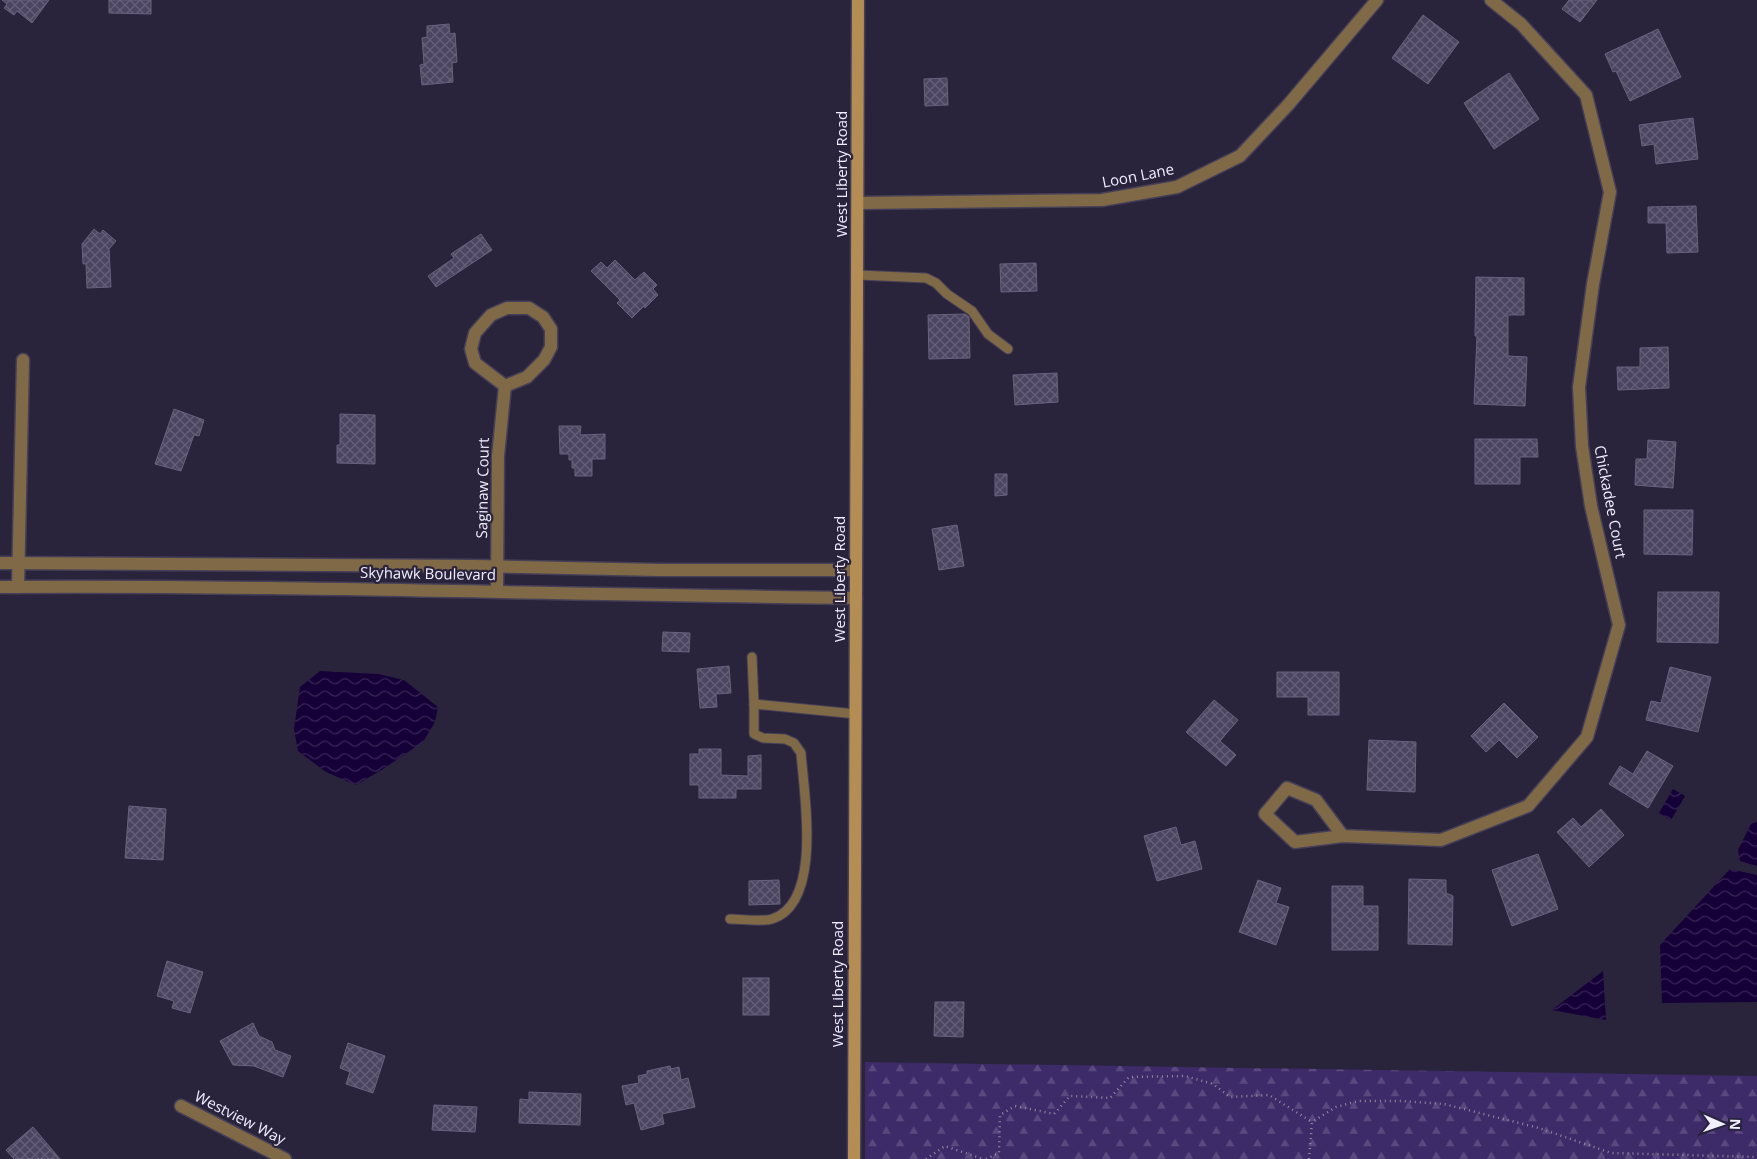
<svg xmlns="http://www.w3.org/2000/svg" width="1757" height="1159" font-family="'Open Sans',sans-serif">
<defs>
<pattern id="forest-firs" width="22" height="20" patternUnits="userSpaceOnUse" patternTransform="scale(1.25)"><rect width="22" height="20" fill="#3d2a68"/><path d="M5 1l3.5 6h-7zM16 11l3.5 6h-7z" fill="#5a497f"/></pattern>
<pattern id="water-waves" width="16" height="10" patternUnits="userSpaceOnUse" patternTransform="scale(1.25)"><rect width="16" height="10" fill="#160038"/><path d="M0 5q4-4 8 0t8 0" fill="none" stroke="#382656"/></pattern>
<pattern id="building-cross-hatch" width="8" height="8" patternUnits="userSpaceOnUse" patternTransform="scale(1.25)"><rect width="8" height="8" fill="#4b4561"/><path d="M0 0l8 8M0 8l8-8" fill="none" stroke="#656079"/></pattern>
</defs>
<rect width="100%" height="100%" fill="#29233c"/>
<path fill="url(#forest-firs)" d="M865,1062L1757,1076V1159H865Z"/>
<g fill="url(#water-waves)">
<path d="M320,671L378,674L404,680L438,707L435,722L423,742L383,769L356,785L326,772L298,751L294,729L300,687Z"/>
<path d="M1673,789L1685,796L1671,820L1659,813Z"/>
<path d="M1757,821V866L1740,861L1738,850L1751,824Z"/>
<path d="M1730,869L1757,875V1002L1662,1003L1660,945Z"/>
<path d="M1603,971L1606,1020L1552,1010Z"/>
</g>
<g fill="url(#building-cross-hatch)" stroke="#68627f">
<path d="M2,0H49L32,23L17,11L14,15L4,8L7,4Z"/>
<path d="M109,0H151V14L109,13Z"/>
<path d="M1569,0H1597L1580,22L1562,9Z"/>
<path d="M1423,15L1459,42L1428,84L1392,58Z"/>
<path d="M449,24L450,34L455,33L457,62L452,63L453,82L422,85L420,65L424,64L422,38L427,37V26Z"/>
<path d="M1658,29L1681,77L1630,101L1616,71L1613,72L1605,54Z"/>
<path d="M1509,73L1539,119L1494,149L1464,103Z"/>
<path d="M947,78L948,105L925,106L924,79Z"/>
<path d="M1693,118L1698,159L1656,164L1654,144L1642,146L1639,125Z"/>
<path d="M1696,206L1698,252L1667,253L1666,223H1648V207Z"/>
<path d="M94,229L100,234L103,230L116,241L109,249L111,287L87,288L86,264H83L82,244Z"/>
<path d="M481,234L492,250L436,287L428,276L454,258L451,254Z"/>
<path d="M615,260L635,280L644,272L657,285L653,289L658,295L645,308L644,306L632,318L617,303L620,300L591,271L601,262L607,268Z"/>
<path d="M1036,263L1037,291L1001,292L1000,264Z"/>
<path d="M1476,277L1524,278V315H1508V356L1527,357L1525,406L1474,404L1477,336H1475Z"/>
<path d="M965,314L969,317L970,358L929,359L928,315Z"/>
<path d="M1668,347L1669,388L1618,390L1617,367H1640V348Z"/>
<path d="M1057,373L1058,402L1015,405L1013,375Z"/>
<path d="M174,409L204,420L199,436L194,435L181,471L155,464Z"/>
<path d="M340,414L375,415V464L337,463V445H340Z"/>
<path d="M559,426H581L580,435L605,434V459H592V476H575V468H572V460H569V454H560Z"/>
<path d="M1475,439H1537L1538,457H1520V484H1475Z"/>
<path d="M1648,440L1676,442L1673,488L1635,485L1636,459H1647Z"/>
<path d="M995,474H1007V495L995,496Z"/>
<path d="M1644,510H1693L1692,555L1644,554Z"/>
<path d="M957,525L964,566L939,570L932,529Z"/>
<path d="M1658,592H1719L1718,643L1657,642Z"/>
<path d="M663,632L690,633L689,652L662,651Z"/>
<path d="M729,666L731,693L716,694L717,707L700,708L697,669Z"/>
<path d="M1670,667L1711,677L1698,732L1646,720L1651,701L1661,703Z"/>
<path d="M1277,672H1339V715H1308V697H1277Z"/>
<path d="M1214,700L1238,720L1220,741L1236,755L1226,766L1186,732Z"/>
<path d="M1504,703L1538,737L1517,758L1499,740L1486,752L1471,736Z"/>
<path d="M1369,740L1416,742L1415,792L1367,790Z"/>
<path d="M699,749H721V775L748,776V756L761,755V789H736V798H699V785H690V754H699Z"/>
<path d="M1647,751L1673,766L1648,808L1609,784L1620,766L1633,774Z"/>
<path d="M129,806L166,809L163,860L125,858Z"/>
<path d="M1601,809L1624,835L1589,867L1557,832L1573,818L1581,827Z"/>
<path d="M1176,827L1181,845L1195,841L1202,869L1157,881L1144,836Z"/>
<path d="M1538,854L1558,909L1512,926L1492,870Z"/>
<path d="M1409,879L1446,880V893L1453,896L1452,945L1408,944Z"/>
<path d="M779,880L780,904L749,905V881Z"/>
<path d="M1258,880L1281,888L1276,903L1289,907L1276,945L1239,932Z"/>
<path d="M1332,886H1363V906H1378V950H1332Z"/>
<path d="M167,961L203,972L190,1013L172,1008L174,1001L157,996Z"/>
<rect x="743" y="978" width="26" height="37"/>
<path d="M935,1002H964L963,1037L934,1036Z"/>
<path d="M253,1023L259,1036L272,1042L275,1050L291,1056L283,1077L254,1066L233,1065L220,1041Z"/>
<path d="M348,1043L385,1056L373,1093L346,1084L350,1072L340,1068Z"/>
<path d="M670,1066L671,1069L679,1067L681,1080L688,1078L695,1107L662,1114L664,1124L641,1130L634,1103L626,1105L622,1086L639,1083L638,1076L647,1074V1071Z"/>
<path d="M529,1092L581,1094L580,1125L519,1123L520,1099L529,1100Z"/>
<path d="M434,1105L477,1107L475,1132L432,1130Z"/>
<path d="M33,1127L60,1159H14L6,1150Z"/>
</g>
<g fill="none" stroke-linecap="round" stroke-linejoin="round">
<defs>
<g id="lane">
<path d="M858,275L926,278L936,283L947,294L972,311L988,334L1008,349"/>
<path d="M752,657L754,704"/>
<path d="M730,919C742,919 762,922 772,919C823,903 804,794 801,753L794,743L785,739L763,738L754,734V704L856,714"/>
</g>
<g id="street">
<path d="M858,203L1102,200L1177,187L1240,156L1288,105L1377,0"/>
<path d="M507,308H529L543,317L551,329V347L544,360L527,377L505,386L475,363L471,349L475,333L491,315Z"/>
<path d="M0,563L474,566L660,570H855"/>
<path d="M0,587C285,585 571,595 856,598"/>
<path d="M18,587L23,360"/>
<path d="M497,591L498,456L505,386"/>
<path d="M1343,836L1316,800L1287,788L1265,814L1295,842L1343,836L1441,840L1528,806L1587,737L1619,625L1591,506L1582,446L1579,387L1593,284L1610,192L1586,95L1521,24L1491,0"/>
<path d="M181,1106L285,1159"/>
</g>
<path id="secondary" d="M854,1159L858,0"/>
</defs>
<use href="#lane" stroke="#453f57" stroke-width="11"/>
<use href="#street" stroke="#453f57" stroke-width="15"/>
<use href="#secondary" stroke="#453f57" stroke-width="15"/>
<g stroke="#908ca1" stroke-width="2.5" stroke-dasharray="1 4" stroke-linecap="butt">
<path d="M926,1159L945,1146L983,1159"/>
<path d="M986,1159L999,1153L1000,1115L1015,1106L1054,1114L1070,1096L1110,1098L1129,1077L1185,1076L1213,1084L1230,1097L1269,1095L1312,1122"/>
<path d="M1309,1159L1312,1122L1336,1107L1359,1101H1402L1444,1104L1539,1128L1611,1153L1757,1157"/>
</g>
<use href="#lane" stroke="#806946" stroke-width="9"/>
<use href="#street" stroke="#806946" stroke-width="12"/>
<use href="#secondary" stroke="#b38d54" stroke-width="12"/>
</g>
<g text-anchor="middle" stroke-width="4.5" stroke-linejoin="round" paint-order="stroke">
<g font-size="15" fill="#f1eeff" stroke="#29233c">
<text transform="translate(842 174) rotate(-90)" y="5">West Liberty Road</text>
<text transform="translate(1138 176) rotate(-11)" y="5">Loon Lane</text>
<text transform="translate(483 488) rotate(-89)" y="5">Saginaw Court</text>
<text transform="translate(1610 502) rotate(79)" y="5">Chickadee Court</text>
<text transform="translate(428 574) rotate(1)" y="5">Skyhawk Boulevard</text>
<text transform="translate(840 579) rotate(-90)" y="5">West Liberty Road</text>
<text transform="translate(838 984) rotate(-90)" y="5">West Liberty Road</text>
<text transform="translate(240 1118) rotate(27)" y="5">Westview Way</text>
</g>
</g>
<g transform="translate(1722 1124) rotate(92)" stroke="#29233c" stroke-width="4" paint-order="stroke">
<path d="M0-4L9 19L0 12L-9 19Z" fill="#f1eeff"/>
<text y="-8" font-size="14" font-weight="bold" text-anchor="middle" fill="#f1eeff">N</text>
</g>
</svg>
